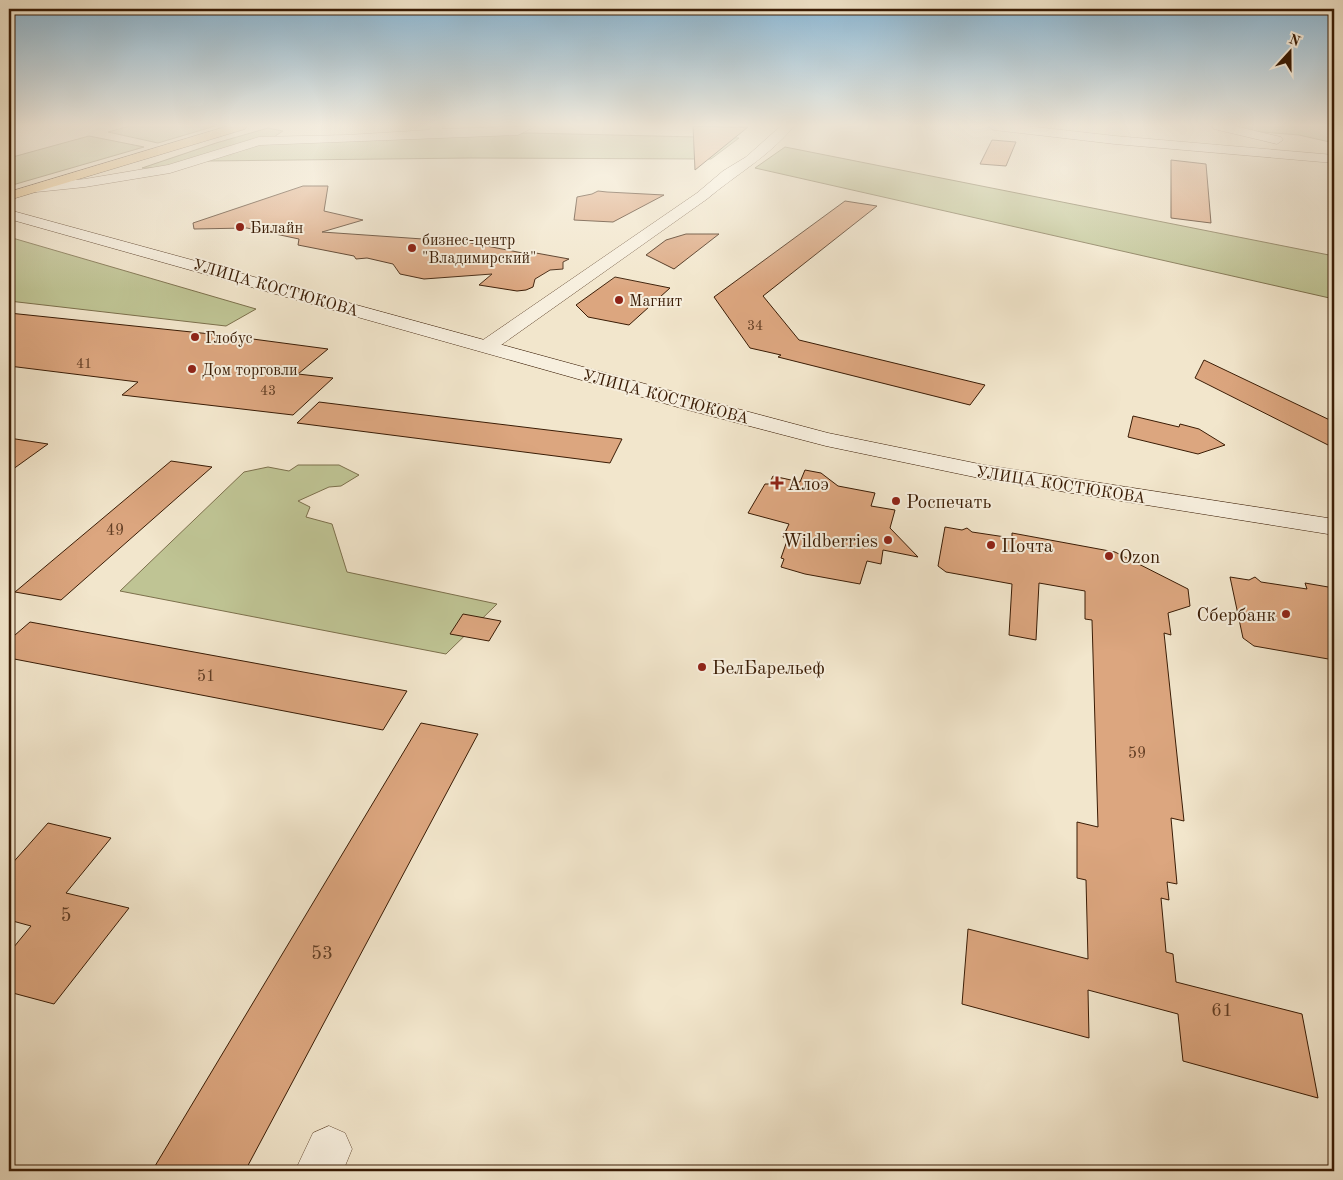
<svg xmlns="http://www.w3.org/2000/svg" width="1343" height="1180" font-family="'Old Standard TT',serif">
<rect width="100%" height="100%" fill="#f2e6cc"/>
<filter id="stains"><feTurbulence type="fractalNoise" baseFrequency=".004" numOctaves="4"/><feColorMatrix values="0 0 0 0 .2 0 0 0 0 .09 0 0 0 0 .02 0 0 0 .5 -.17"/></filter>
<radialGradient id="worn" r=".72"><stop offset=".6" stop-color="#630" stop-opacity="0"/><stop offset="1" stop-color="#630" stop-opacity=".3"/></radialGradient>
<g fill="#bfc494" stroke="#7c704c">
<path d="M130,126H215L158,143L108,132Z"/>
<path d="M1230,126H1332L1334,127V143L1299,135L1250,131Z"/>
<path d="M268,128L283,131L266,142L529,133L739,138L711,159L471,158L206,161L179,168H142L216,143Z"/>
<path d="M89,136L144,147L9,186V158Z"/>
<path d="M785,147L1334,256V299L755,168Z"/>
<path d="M9,237L256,309L226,326L9,301Z"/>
<path d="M298,465H339L359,475L341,486L329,487L298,501L310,507L306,517L332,524L347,572L497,604L446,654L120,591L244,472L268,467L289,471Z"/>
</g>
<g fill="#dca67f" stroke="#3a1c05">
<path d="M693,126L723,127H748L695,170Z"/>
<path d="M992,140L1016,142L1006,166L980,164Z"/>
<path d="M1171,160L1206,164L1211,223L1171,218Z"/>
<path d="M303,186H328L324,211L363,220L322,232L466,242L533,255L536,253L569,259L563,262V269L550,270L535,279L533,287L526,290L517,291L479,285L492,274L424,279L400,274L393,264L367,258L356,259L354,256L298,245L299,239L247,228L194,229L193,223Z"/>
<path d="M598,191L607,192L664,195L613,222L574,220L577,197L592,194Z"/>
<path d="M845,201L877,206L763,296L799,340L985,385L970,405L778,357L781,355L750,348L714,297Z"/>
<path d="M686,234H719L674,269L646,255L666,240Z"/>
<path d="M615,277L670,288L629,325L588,317L576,305Z"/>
<path d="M9,313L230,336L328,349L298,374L333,378L293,415L122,395L138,382L9,366Z"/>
<path d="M1204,360L1334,422V448L1195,378Z"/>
<path d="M319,402L457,419L622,439L610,463L297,423Z"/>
<path d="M1133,416L1179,427L1180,424L1199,429L1225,445L1198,454L1128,437Z"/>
<path d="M9,438L48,444L9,472Z"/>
<path d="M171,461L212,467L61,600L15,592Z"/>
<path d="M805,470L821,473L838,486L875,493L871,506L895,510L890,528L918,557L883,550L881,564L867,561L860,584L805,574L781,567L784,559L781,558L788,538L783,537L789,524L748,513L765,484H769L773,476L800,482Z"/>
<path d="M945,527L962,530L967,528L972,532L1012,538V533L1115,552L1188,589L1190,606L1168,613L1171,635L1164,633L1184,821L1171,818L1177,884L1167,882L1169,900L1161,898L1166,952L1173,954L1176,982L1302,1014L1318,1098L1183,1061L1178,1014L1088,990L1089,1038L962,1004L968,929L1088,959L1086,880L1077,878V822L1098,827L1092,620L1085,619V591L1039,583L1036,640L1009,635L1012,584L946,572L938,566Z"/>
<path d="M1230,577L1249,580L1255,577L1261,582L1307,589L1305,583L1334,588V660L1254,646L1243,638Z"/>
<path d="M463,614L501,621L489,641L450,634Z"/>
<path d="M30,622L407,691L383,730L9,658V635H15Z"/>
<path d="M421,723L478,734L245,1171H152Z"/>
<path d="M48,823L111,838L66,893L129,908L54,1004L9,992V953L31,926L9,920V867Z"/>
</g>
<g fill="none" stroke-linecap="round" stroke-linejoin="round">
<defs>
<g id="street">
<path d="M432,126H443L442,129L536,126L518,135L260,145L170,173L85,187L36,192L29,188L36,184L85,179L168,165L259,137L347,135L429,130Z"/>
<path d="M781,126H794C770,156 735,175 707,199L494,350L487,352L480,350L477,346L480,342L697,193L723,171L746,157Z"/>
<path d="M988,126H1027L1115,136L1334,155V163L1115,144L994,130Z"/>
<path d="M1212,126H1234L1281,137L1283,140L1277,144L1214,129Z"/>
<path d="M329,1126L345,1133L352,1149L343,1171H295L313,1133Z"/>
</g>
<path id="secondary" d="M9,210L704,400L828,433L984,465L1334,519V535L984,479L826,446L688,410L9,219Z"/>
<path id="primary" d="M228,126H247L245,129L9,200V192Z"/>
</defs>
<use href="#street" stroke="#684e37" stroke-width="1"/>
<use href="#secondary" stroke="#3a1c05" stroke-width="1"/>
<use href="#primary" stroke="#3a1c05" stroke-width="1"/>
<use href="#street" fill="#f7efde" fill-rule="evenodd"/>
<use href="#secondary" fill="#f7efde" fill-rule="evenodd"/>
<use href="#primary" fill="#e9c386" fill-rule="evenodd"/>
</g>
<linearGradient id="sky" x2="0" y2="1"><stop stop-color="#89b8d7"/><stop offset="0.43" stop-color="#f9f4e8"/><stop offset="1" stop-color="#f9f4e8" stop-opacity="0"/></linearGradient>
<rect width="1343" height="291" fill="url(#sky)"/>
<g fill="#8f2418" stroke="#f7efde" stroke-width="2">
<circle cx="240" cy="227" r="5"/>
<circle cx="412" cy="248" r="5"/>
<circle cx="619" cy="300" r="5"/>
<circle cx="195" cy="337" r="5"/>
<circle cx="192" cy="369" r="5"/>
<path d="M774.5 475.5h5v5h5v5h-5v5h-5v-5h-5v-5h5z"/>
<circle cx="896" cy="501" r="5"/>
<circle cx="888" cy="540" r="5"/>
<circle cx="991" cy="545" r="5"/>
<circle cx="1109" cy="556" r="5"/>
<circle cx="1286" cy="614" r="5"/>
<circle cx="702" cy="667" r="5"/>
</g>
<g text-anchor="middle" stroke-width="4" stroke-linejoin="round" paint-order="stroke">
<g font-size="14" fill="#623e24">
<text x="755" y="330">34</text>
<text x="84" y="368">41</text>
<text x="268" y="395">43</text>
</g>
<g font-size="16" fill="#3a1c05" stroke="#f7efde" text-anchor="start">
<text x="250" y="233">Билайн</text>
<text x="422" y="245">бизнес-центр<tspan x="422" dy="18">"Владимирский"</tspan></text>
<text x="629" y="306">Магнит</text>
<text x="205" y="343">Глобус</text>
<text x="202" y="375">Дом торговли</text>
</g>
<g font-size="16" fill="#3a1c05" stroke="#f7efde">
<text transform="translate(276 287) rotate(16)" y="6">УЛИЦА КОСТЮКОВА</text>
<text transform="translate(666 396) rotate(15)" y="6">УЛИЦА КОСТЮКОВА</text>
<text transform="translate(1061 484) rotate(9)" y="6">УЛИЦА КОСТЮКОВА</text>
</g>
<g font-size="16" fill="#623e24">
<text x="115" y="535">49</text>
<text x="206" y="681">51</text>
<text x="1137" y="758">59</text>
</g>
<g font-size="19" fill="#3a1c05" stroke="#f7efde" text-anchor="start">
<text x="787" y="490">Алоэ</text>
<text x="906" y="508">Роспечать</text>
<text x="878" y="547" text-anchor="end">Wildberries</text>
<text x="1001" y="552">Почта</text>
<text x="1119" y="563">Ozon</text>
<text x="1276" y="621" text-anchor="end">Сбербанк</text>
<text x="712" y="674">БелБарельеф</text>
</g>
<g font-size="19" fill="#623e24">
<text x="66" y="921">5</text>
<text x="322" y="959">53</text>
<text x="1222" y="1016">61</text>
</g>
</g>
<rect width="1343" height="1180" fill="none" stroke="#f2e6cc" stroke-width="30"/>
<rect x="10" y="10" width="1323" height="1160" fill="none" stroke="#3a1c05" stroke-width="2.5"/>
<rect x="15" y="15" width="1313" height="1150" fill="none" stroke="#3a1c05"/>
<g transform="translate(1290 52) rotate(21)" stroke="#f7efde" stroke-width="4" paint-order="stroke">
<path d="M0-4L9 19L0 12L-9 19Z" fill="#3a1c05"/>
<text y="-8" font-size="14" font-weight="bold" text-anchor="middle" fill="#3a1c05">N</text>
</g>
<rect width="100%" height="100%" filter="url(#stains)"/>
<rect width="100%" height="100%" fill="url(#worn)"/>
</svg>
